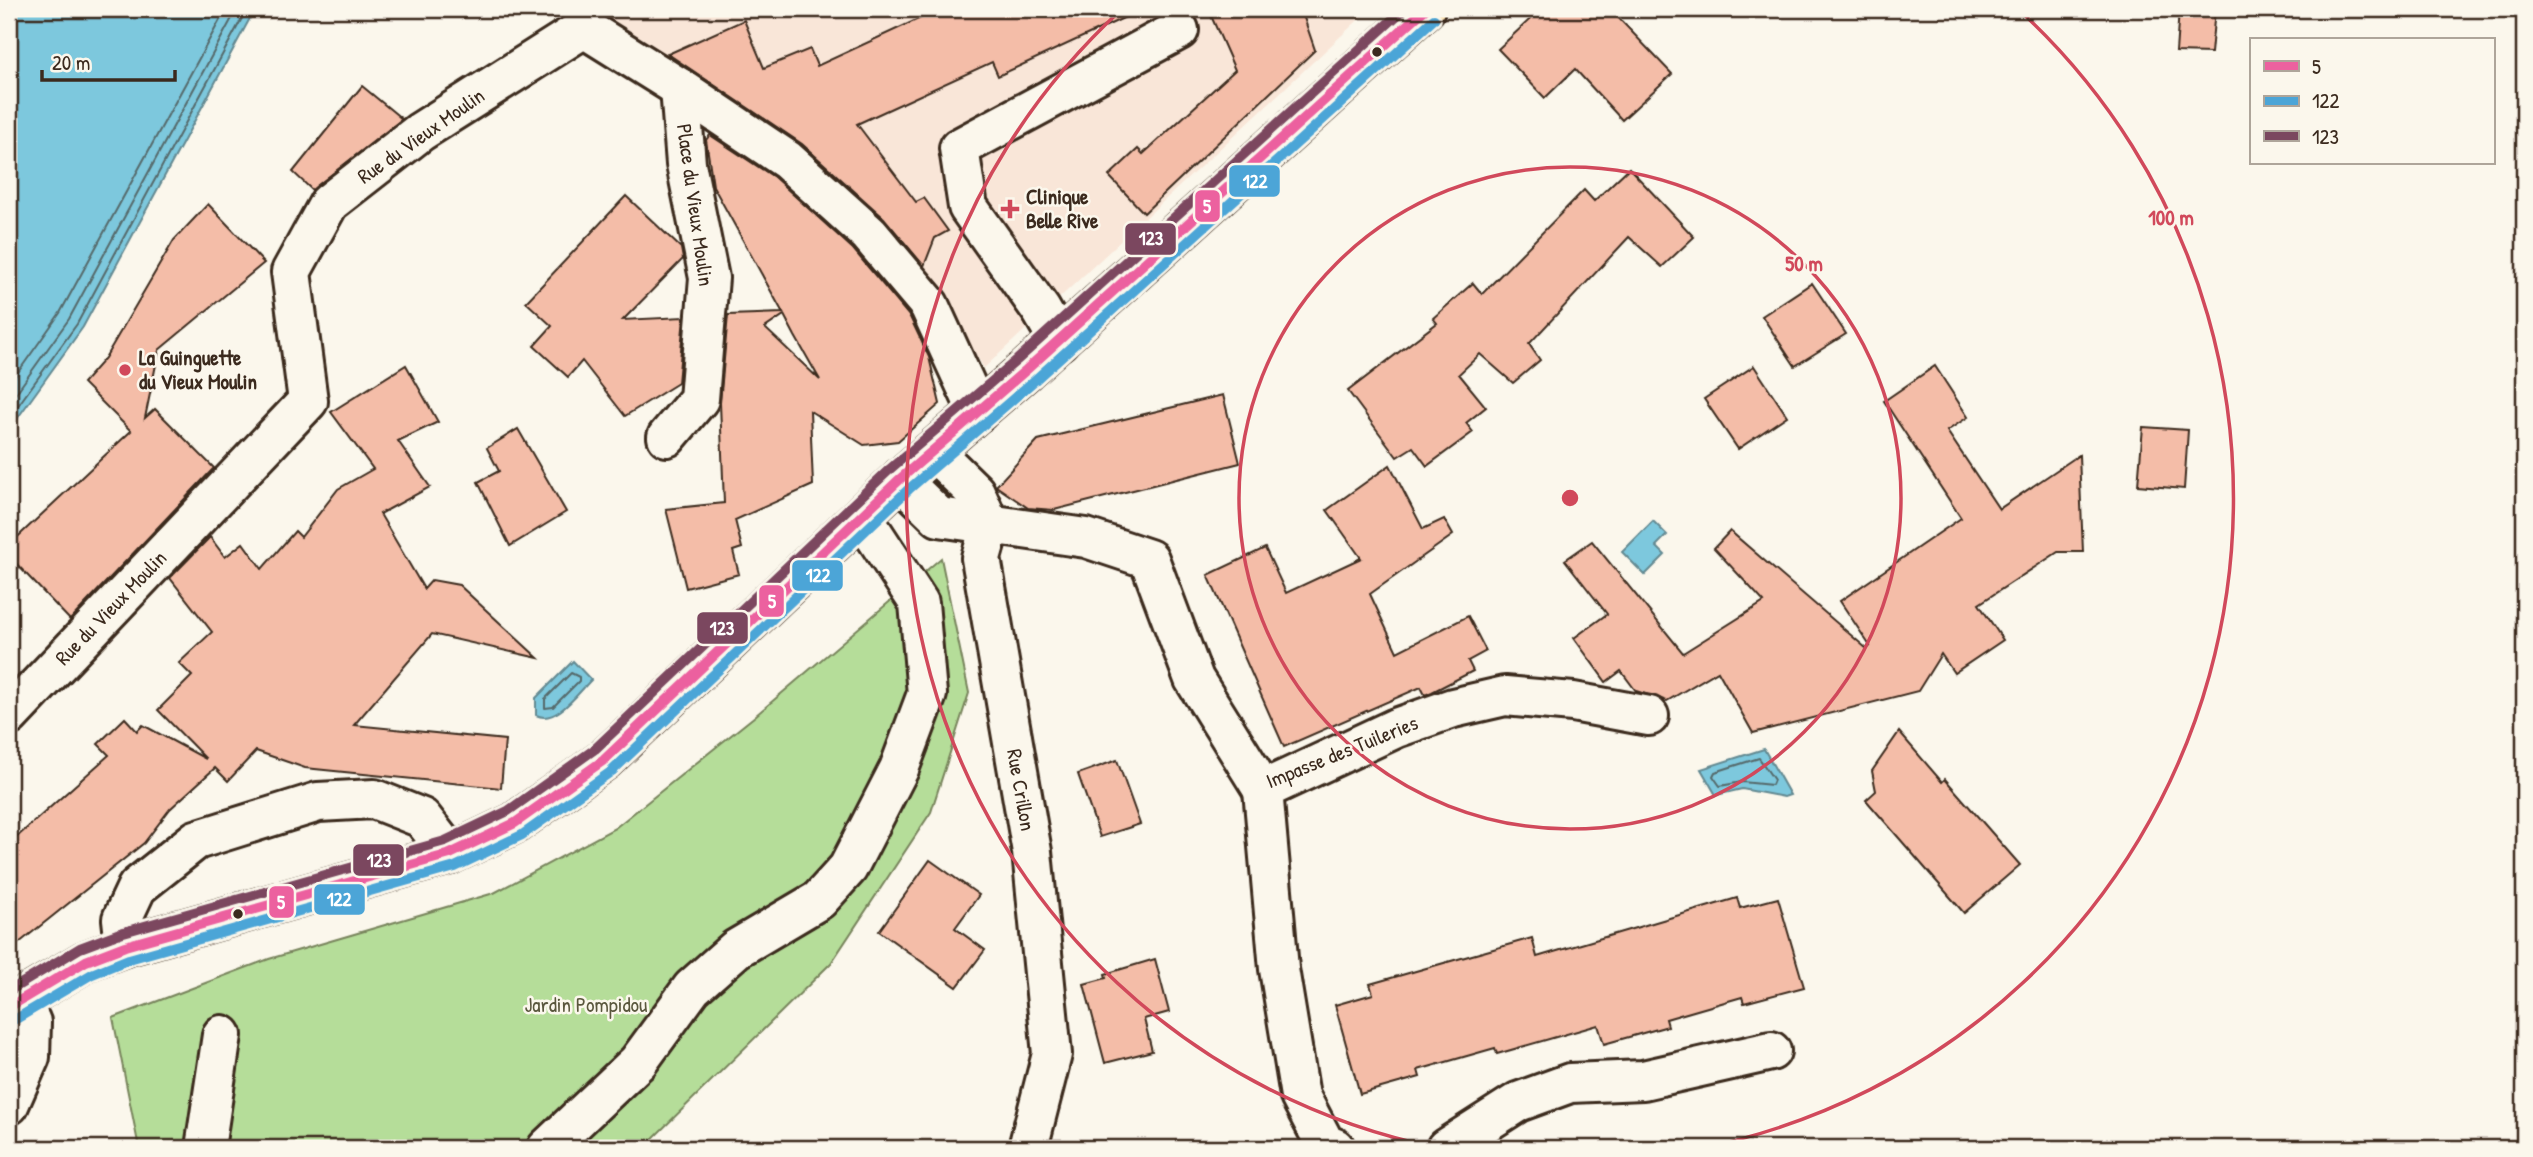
<svg xmlns="http://www.w3.org/2000/svg" width="2533" height="1157" font-family="'Patrick Hand',sans-serif">
<rect width="100%" height="100%" fill="#fbf7ec"/>
<filter id="ink" filterUnits="userSpaceOnUse"><feTurbulence type="fractalNoise" baseFrequency=".0143" numOctaves="2"/><feDisplacementMap in="SourceGraphic" scale="14" xChannelSelector="R" yChannelSelector="G"/><feConvolveMatrix kernelMatrix="1 2 1 2 8 2 1 2 1" color-interpolation-filters="sRGB"/></filter>
<g filter="url(#ink)">
<path fill="#f9e6d8" d="M592,9H1370L984,368L923,268L806,150Z"/>
<path fill="#b5dd99" stroke="#78845c" stroke-width="2" d="M941,558L969,693L931,812L831,963L643,1148H139L113,1018L269,959L494,893L615,828L755,716Z"/>
<g fill="#7dc8dd" stroke="#638991" stroke-width="2">
<path d="M9,9H255L83,327L9,430Z"/>
<path d="M1653,521L1667,535L1656,546L1665,555L1645,575L1622,552Z"/>
<path d="M573,661L591,680C577,694 556,725 536,715V698Z"/>
<path d="M1764,749L1790,795L1784,797L1742,789L1716,795L1701,769Z"/>
</g>
<g fill="none" stroke-linecap="round" stroke-linejoin="round">
<g stroke="#55696a" stroke-width="2">
<path d="M9,385L60,313L226,9"/>
<path d="M9,403L69,319L237,9"/>
<path d="M9,418L77,324L247,9"/>
<path d="M571,673L579,677V681L553,707L545,708V699Z"/>
<path d="M1759,758L1774,780L1772,785L1742,782L1720,786L1713,776L1715,772Z"/>
</g>
</g>
<g fill="#f4bda8" stroke="#3b2a1e" stroke-width="2" fill-rule="evenodd">
<path d="M940,9H1143L998,76L992,62L857,124L916,202L924,198L948,231L935,238L924,266L884,218L802,144L668,54L744,20L764,68L810,49L817,66Z"/>
<path d="M1208,9H1301L1315,50L1144,213L1109,176L1138,149L1143,154L1235,70Z"/>
<path d="M1541,9H1610L1672,74L1622,120L1575,69L1545,98L1498,49Z"/>
<path d="M2179,9H2215L2211,53L2176,52Z"/>
<path d="M362,86L402,119L312,190L293,172Z"/>
<path d="M710,135L774,177L853,249L910,317L929,357L940,404L898,441L864,445L810,411L813,485L735,520L742,548L733,551L739,574L686,588L666,509L724,503L720,403L728,315L783,313L713,186L706,140ZM784,315L795,336L820,380L765,328Z"/>
<path d="M1629,168L1694,237L1662,267L1629,237L1529,344L1540,360L1513,383L1480,354L1459,374L1486,407L1466,423L1473,432L1427,466L1413,447L1397,457L1348,391L1437,323L1433,318L1473,283L1482,294L1584,190L1594,201Z"/>
<path d="M626,196L681,248L683,259L623,320L684,317L678,383L625,416L582,361L568,377L534,346L552,326L526,302Z"/>
<path d="M208,204L264,263L159,350L145,418L155,409L214,468L70,620L9,556V545L131,431L83,383L105,358L174,240Z"/>
<path d="M1812,283L1846,334L1795,366L1762,316Z"/>
<path d="M406,365L438,422L398,441L430,487L380,514L424,589L432,580L459,585L538,658L432,634L354,725L505,740L501,788L305,768L256,751L228,781L215,768L170,809L144,843L9,951V844L109,755L98,744L125,718L137,731L143,725L206,759L158,710L192,676L179,663L212,632L170,578L210,537L225,557L243,543L262,569L295,531L301,537L338,489L373,469L331,412Z"/>
<path d="M1754,366L1787,416L1738,449L1704,399Z"/>
<path d="M1935,366L1968,417L1947,431L1999,509L2079,455L2083,552H2058L1979,604L2003,640L1954,673L1941,654L1918,691L1753,733L1718,671L1667,701L1636,691L1621,671L1606,682L1574,638L1607,614L1565,560L1592,541L1683,653L1764,602L1714,548L1730,531L1867,649L1870,646L1840,601L1961,518L1884,401Z"/>
<path d="M1223,395L1240,463L1054,510L1028,508L996,486L1038,440Z"/>
<path d="M2143,427L2188,430L2184,489L2138,485Z"/>
<path d="M518,429L566,512L510,546L478,482L499,471L487,448Z"/>
<path d="M1390,465L1423,529L1444,519L1453,535L1370,594L1397,652L1468,616L1486,651L1468,661L1473,671L1432,692L1425,695L1421,687L1284,747L1208,575L1265,548L1286,593L1361,558L1327,510Z"/>
<path d="M1899,732L1942,782L1945,779L2020,865L1964,913L1866,800L1876,791L1872,771Z"/>
<path d="M1117,760L1140,824L1100,837L1078,774Z"/>
<path d="M930,860L979,895L955,928L985,950L957,987L879,931Z"/>
<path d="M1737,898L1740,908L1778,898L1804,987L1744,1003L1742,997L1666,1019L1668,1026L1604,1044L1598,1025L1497,1054L1495,1048L1418,1070L1420,1077L1360,1094L1335,1005L1373,994L1370,984L1532,938L1537,957Z"/>
<path d="M1155,959L1169,1012L1144,1019L1152,1051L1105,1063L1084,984L1106,978L1105,974Z"/>
</g>
<g fill="none" stroke-linecap="round" stroke-linejoin="round">
<defs>
<g id="minor">
<path d="M1059,341L1041,310L968,207L959,148L1179,30"/>
<path d="M667,437L699,399L709,278L686,164L680,88"/>
<path d="M933,451L975,492L990,526L981,558L1032,852L1052,1054L1028,1148"/>
<path d="M900,479L939,517L1086,538L1149,559L1194,679L1263,790L1396,728L1453,708L1505,696L1573,702L1649,716"/>
<path d="M9,716L308,401L291,272L329,203L420,132L584,28L680,88L787,160L869,234L929,305L978,412"/>
<path d="M1263,790L1279,969L1300,1096L1325,1144L1335,1148"/>
<path d="M125,946L122,919L137,887L196,840L318,802L374,799L422,818L450,854"/>
<path d="M9,1105L30,1057L31,1022L19,1000"/>
<path d="M205,1148L222,1035"/>
<path d="M547,1148L638,1062L692,988L736,949L819,900L848,868L899,769L927,694L919,603L862,516"/>
<path d="M1446,1148L1518,1102L1570,1083L1643,1080L1771,1051"/>
</g>
<path id="major" d="M9,1007L86,961L125,946L450,854L515,823L604,760L900,479L1026,370L1425,9"/>
</defs>
<use href="#minor" stroke="#3b2a1e" stroke-width="44"/>
<use href="#major" stroke="#3b2a1e" stroke-width="44"/>
<use href="#minor" stroke="#fbf7ec" stroke-width="38"/>
<use href="#major" stroke="#f9deab" stroke-width="38"/>
<defs>
<path id="bus-1" d="M9,1007L86,961L125,946L450,854L515,823L604,760L900,479L1026,370L1425,9"/>
<path id="bus-2" d="M16,1019L92,974L129,959L455,867L522,835L612,771L909,489L1035,380L1434,19"/>
<path id="bus-3" d="M9,991L80,948L120,933L445,841L508,811L595,749L890,469L1017,360L1404,9"/>
</defs>
<use href="#bus-1" stroke="#fbf7ec" stroke-width="16"/>
<use href="#bus-2" stroke="#fbf7ec" stroke-width="16"/>
<use href="#bus-3" stroke="#fbf7ec" stroke-width="16"/>
<use href="#bus-1" stroke="#ec619f" stroke-width="10"/>
<use href="#bus-2" stroke="#4ca5d7" stroke-width="10"/>
<use href="#bus-3" stroke="#7b475f" stroke-width="10"/>
</g>
</g>
<g fill="none" stroke="#d1495b" stroke-width="3.5">
<circle cx="1570" cy="498" r="331"/>
<path d="M1438 1148A663 663 0 0 1 1122 9M2018 9A663 663 0 0 1 1702 1148"/>
</g>
<g fill="#3b2a1e" stroke="#fbf7ec" stroke-width="2.5">
<circle cx="1377" cy="52" r="6"/>
<circle cx="238" cy="914" r="6"/>
</g>
<g fill="#d1495b" stroke="#fbf7ec" stroke-width="2.5">
<path d="M1006.5 198.5h7v7h7v7h-7v7h-7v-7h-7v-7h7z"/>
<circle cx="125" cy="370" r="7"/>
</g>
<g text-anchor="middle" stroke-width="5" stroke-linejoin="round" paint-order="stroke">
<g font-size="21" fill="#3b2a1e" stroke="#fbf7ec">
<text transform="translate(421 136) rotate(-35)" y="7">Rue du Vieux Moulin</text>
<text transform="translate(695 205) rotate(82)" y="7">Place du Vieux Moulin</text>
<text transform="translate(111 608) rotate(-46)" y="7">Rue du Vieux Moulin</text>
<text transform="translate(1342 752) rotate(-22)" y="7">Impasse des Tuileries</text>
<text transform="translate(1021 790) rotate(80)" y="7">Rue Crillon</text>
</g>
<g font-size="21" font-weight="bold" fill="#3b2a1e" stroke="#fbf7ec" text-anchor="start">
<text x="1026" y="204">Clinique<tspan x="1026" dy="24">Belle Rive</tspan></text>
<text x="139" y="365">La Guinguette<tspan x="139" dy="24">du Vieux Moulin</tspan></text>
</g>
<g font-size="21" fill="#5a573d" stroke="#fbf7ec">
<text x="586" y="1012">Jardin Pompidou</text>
</g>
</g>
<circle cx="1570" cy="498" r="10" fill="#d1495b" stroke="#fbf7ec" stroke-width="3.5"/>
<g font-size="21" text-anchor="middle" font-weight="bold" fill="#d1495b" stroke="#fbf7ec" stroke-width="5" stroke-linejoin="round" paint-order="stroke">
<text x="2171" y="225">100 m</text>
<text x="1804" y="271">50 m</text>
</g>
<g stroke="#fbf7ec" stroke-width="2.5">
<rect x="1228" y="164" width="53" height="34" rx="7" fill="#4ca5d7"/>
<rect x="1194" y="189" width="27" height="34" rx="7" fill="#ec619f"/>
<rect x="1124" y="222" width="53" height="34" rx="7" fill="#7b475f"/>
<rect x="791" y="559" width="53" height="33" rx="7" fill="#4ca5d7"/>
<rect x="758" y="584" width="27" height="34" rx="7" fill="#ec619f"/>
<rect x="696" y="611" width="53" height="34" rx="7" fill="#7b475f"/>
<rect x="352" y="843" width="53" height="34" rx="7" fill="#7b475f"/>
<rect x="313" y="883" width="53" height="33" rx="7" fill="#4ca5d7"/>
<rect x="268" y="885" width="27" height="34" rx="7" fill="#ec619f"/>
</g>
<g font-size="19" text-anchor="middle" font-weight="bold" fill="#fff">
<text x="1255" y="188">122</text>
<text x="1207" y="213">5</text>
<text x="1151" y="245">123</text>
<text x="818" y="582">122</text>
<text x="772" y="608">5</text>
<text x="722" y="635">123</text>
<text x="379" y="867">123</text>
<text x="339" y="906">122</text>
<text x="281" y="909">5</text>
</g>
<rect width="2533" height="1157" fill="none" stroke="#fbf7ec" stroke-width="35"/>
<rect x="18" y="18" width="2498" height="1122" fill="none" stroke="#3b2a1e" stroke-width="2.5" filter="url(#ink)"/>
<rect x="2250" y="38" width="245" height="126" fill="#fbf7ec" stroke="#aea59a" stroke-width="2"/>
<rect x="2264" y="61" width="35" height="10" fill="#ec619f" stroke="#aea59a" stroke-width="2"/>
<text x="2312" y="74" font-size="21" fill="#3b2a1e">5</text>
<rect x="2264" y="96" width="35" height="10" fill="#4ca5d7" stroke="#aea59a" stroke-width="2"/>
<text x="2312" y="108" font-size="21" fill="#3b2a1e">122</text>
<rect x="2264" y="131" width="35" height="10" fill="#7b475f" stroke="#aea59a" stroke-width="2"/>
<text x="2312" y="144" font-size="21" fill="#3b2a1e">123</text>
<path d="M42 70v10h133v-10" fill="none" stroke="#3b2a1e" stroke-width="3.5"/>
<text x="52" y="70" font-size="21" fill="#3b2a1e" stroke="#fbf7ec" stroke-width="5" paint-order="stroke">20 m</text>
</svg>
